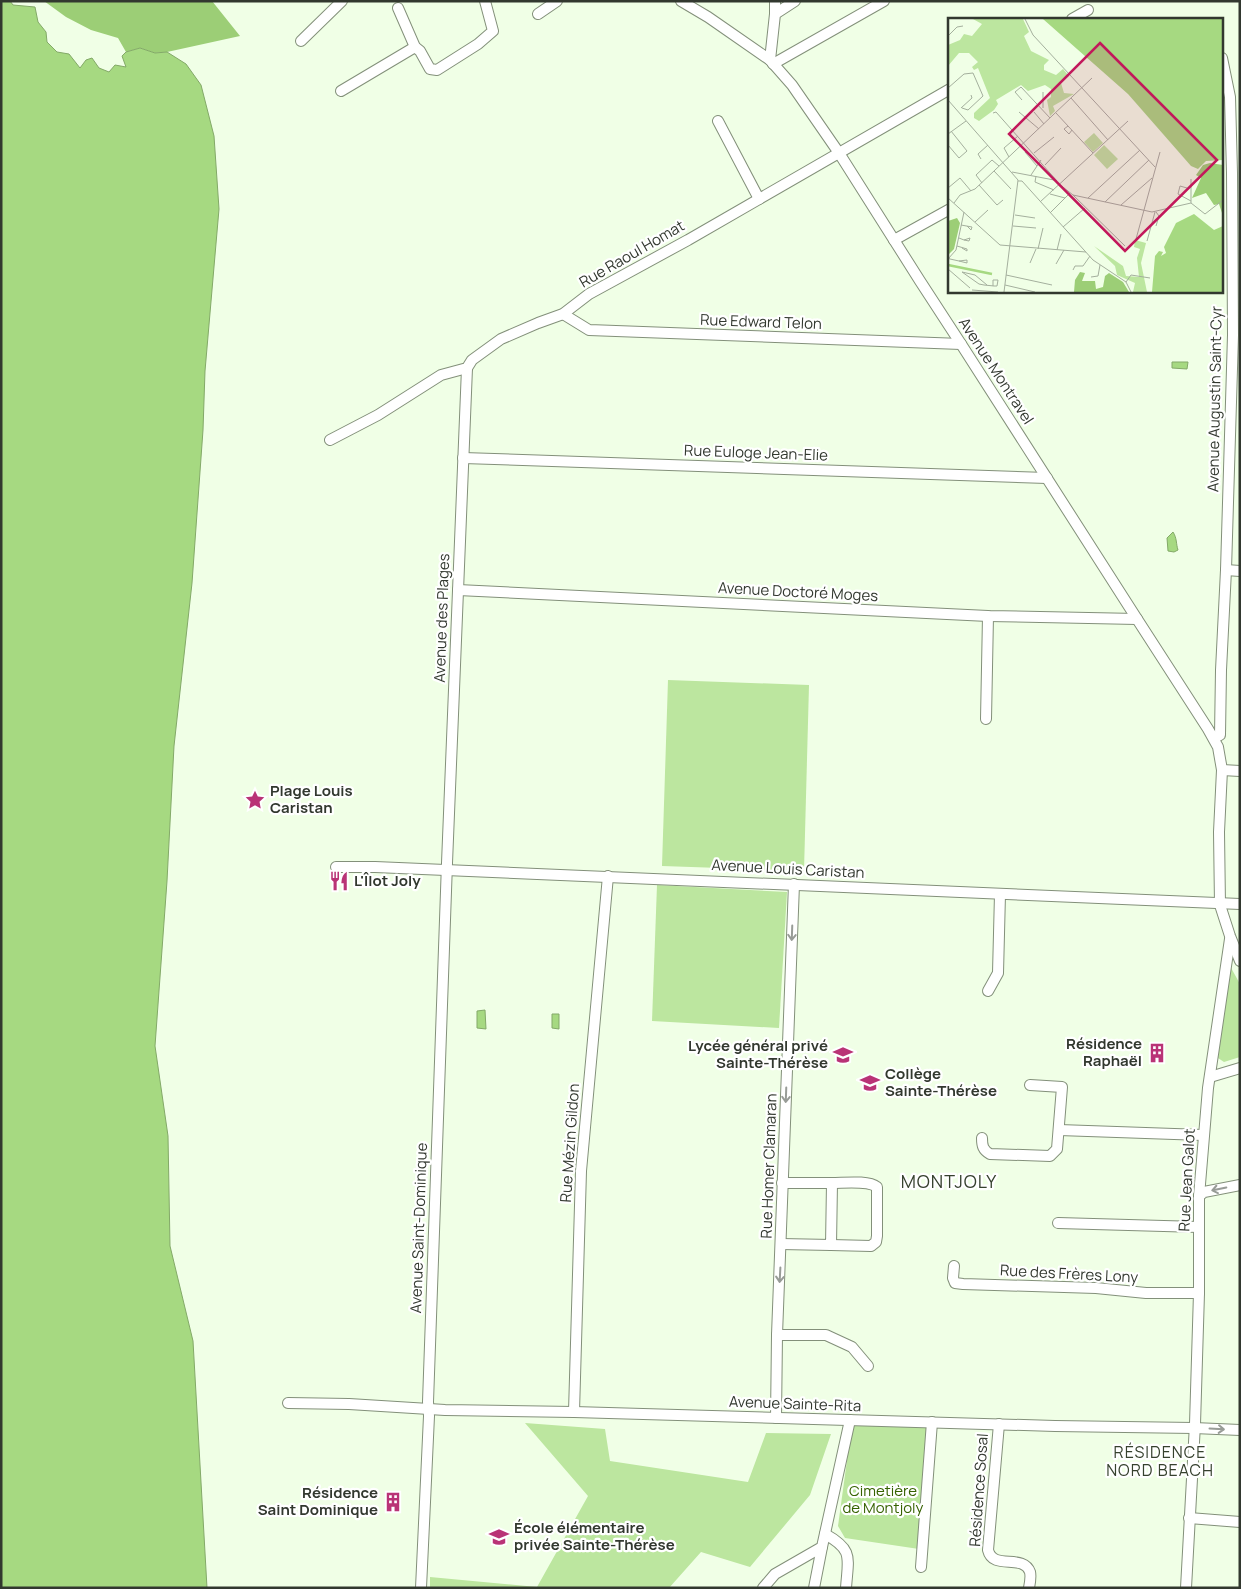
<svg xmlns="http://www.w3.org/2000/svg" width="1241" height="1589" font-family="Manrope,sans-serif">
<rect width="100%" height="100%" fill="#f0ffe6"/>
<g fill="#bce69f">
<path d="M668,680L809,685L804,871L662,866Z"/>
<path d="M657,885L787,892L779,1028L652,1021Z"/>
<path d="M1230,966L1240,984V1057L1224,1062L1218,1058Z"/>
<path d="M525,1423L605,1429L610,1461L748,1482L766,1433L831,1434L810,1495L750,1567L701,1552L669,1588H430V1577L537,1587L588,1496Z"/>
<path d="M852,1424L931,1425L919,1549L845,1538L838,1526Z"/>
</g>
<path fill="#9cce76" d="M44,1H212L240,36L167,52L155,53L140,48L126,52L118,38L91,30L66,17Z"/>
<g fill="#a6d981" stroke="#83a968">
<path d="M1,1H10L13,5L35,7L38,22L46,32L47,42L57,52L69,54L80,68L86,60L92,58L99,68L109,72L115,65L126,67L122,56L126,52L140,48L155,53L167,52L186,64L201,85L214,136L219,209L205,371L203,430L192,583L174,746L167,881L155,1046L168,1136L170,1246L193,1341L207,1588H1Z"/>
<path d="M1172,362H1188L1187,369L1172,368Z"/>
<path d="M1173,532C1177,538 1176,544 1178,550L1174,552L1168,551L1167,538Z"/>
<path d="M485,1010L486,1029L477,1028V1011Z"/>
<path d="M552,1014H559V1029L552,1028Z"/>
</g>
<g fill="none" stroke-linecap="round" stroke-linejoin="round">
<defs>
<g id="minor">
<path d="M681,1L708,17L770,60L792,85L839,153L920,281L961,344L1137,619L1208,729L1218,747L1222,770L1219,832L1220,905L1230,936L1240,961"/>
<path d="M398,8L415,47L420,51L430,69L437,70L478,44L493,31L485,1"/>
<path d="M538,14L557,1"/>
<path d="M775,14V1"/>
<path d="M1072,19L1088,10"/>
<path d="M301,41L342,1"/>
<path d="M770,60L775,14L795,1"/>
<path d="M773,64L884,1"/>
<path d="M341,91L415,47"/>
<path d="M718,121L759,199"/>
<path d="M894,240L950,209"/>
<path d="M563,314L589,330L961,344"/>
<path d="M330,440L378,415L441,375L467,368L472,360L501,339L538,323L563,314L589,294L688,240L950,89"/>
<path d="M463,458L1047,478"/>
<path d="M1226,570L1240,571"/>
<path d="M458,590L988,616L1137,619"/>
<path d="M986,719L988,616"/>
<path d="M1214,738L1220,735L1221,670L1226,570L1233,335L1232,173L1230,97L1222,58"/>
<path d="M1222,770L1240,771"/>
<path d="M336,867H375L1240,904"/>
<path d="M988,991L998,973L1000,894"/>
<path d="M1210,1077L1240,1068"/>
<path d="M1059,1130L1203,1135"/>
<path d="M982,1138C982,1146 983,1150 990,1154L1050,1156L1057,1149L1062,1087L1030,1085"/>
<path d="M1199,1196L1204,1192L1240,1185"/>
<path d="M1058,1223L1199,1227"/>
<path d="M781,1244L831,1245L832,1183H782"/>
<path d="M831,1245L871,1246L876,1242L877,1236V1187C868,1180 844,1183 832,1183"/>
<path d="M954,1266L953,1278L955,1283L963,1284L1096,1288L1146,1293H1199"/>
<path d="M777,1335H826L852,1347L868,1366"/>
<path d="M288,1403L349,1404L445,1410L574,1412L1055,1426L1194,1428L1240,1430"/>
<path d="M574,1412L581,1171L608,876"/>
<path d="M776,1418L777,1335L794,884"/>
<path d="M999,1424L988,1550C993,1571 1023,1553 1030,1572C1031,1576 1030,1583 1029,1588"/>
<path d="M1189,1518L1240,1522"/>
<path d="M825,1534C854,1550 848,1558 846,1588"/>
<path d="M921,1567L932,1422"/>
<path d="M421,1588L429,1416L428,1402L447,863L467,368"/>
<path d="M763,1588L775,1574L822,1547L850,1420"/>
<path d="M814,1588L822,1547"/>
<path d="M1186,1588L1195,1424L1199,1293V1196L1208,1088L1230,939"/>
</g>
</defs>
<use href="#minor" stroke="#83907a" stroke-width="12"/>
<use href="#minor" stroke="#fff" stroke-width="10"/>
</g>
<defs><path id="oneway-shaft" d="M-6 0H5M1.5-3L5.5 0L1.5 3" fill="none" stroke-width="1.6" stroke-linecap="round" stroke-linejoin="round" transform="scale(1.25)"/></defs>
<g stroke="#989c97">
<use href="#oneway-shaft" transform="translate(792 933) rotate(92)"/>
<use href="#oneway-shaft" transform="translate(786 1095) rotate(92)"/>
<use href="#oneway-shaft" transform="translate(1219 1189) rotate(168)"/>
<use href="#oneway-shaft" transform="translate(780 1275) rotate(93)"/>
<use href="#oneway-shaft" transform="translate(1217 1429) rotate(3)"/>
</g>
<defs>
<symbol id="sight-bare" viewBox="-9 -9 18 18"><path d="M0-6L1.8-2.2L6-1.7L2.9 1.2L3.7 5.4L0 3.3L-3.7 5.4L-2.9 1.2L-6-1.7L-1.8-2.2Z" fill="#b93376" stroke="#fff" stroke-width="2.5" paint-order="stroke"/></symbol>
<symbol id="restaurant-bare" viewBox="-9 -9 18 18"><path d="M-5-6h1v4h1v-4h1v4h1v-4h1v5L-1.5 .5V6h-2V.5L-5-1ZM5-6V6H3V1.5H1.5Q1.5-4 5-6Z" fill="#b93376" stroke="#fff" stroke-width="2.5" paint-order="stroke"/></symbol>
<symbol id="building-bare" viewBox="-9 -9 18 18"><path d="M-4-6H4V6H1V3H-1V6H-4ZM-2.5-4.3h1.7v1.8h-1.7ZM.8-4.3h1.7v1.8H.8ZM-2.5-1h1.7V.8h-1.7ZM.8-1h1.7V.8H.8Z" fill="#b93376" stroke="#fff" stroke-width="2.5" paint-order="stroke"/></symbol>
<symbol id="school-bare" viewBox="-9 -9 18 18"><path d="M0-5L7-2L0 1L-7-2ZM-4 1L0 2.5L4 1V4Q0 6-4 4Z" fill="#b93376" stroke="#fff" stroke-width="2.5" paint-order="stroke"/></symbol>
</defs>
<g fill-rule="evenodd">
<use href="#sight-bare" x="241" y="786" width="28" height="28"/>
<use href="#restaurant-bare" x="325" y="867" width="28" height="28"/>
<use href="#building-bare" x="1143" y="1039" width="28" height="28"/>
<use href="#school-bare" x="829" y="1041" width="28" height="28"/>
<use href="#school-bare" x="856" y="1069" width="28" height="28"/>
<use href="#building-bare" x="379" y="1488" width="28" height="28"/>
<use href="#school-bare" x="485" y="1523" width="28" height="28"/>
</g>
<g text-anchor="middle" stroke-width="4.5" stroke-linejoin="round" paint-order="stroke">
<g font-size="15" fill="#32382f" stroke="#fff">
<text transform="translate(632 254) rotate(-30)" y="5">Rue Raoul Homat</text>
<text transform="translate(761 322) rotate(2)" y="5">Rue Edward Telon</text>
<text transform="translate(996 371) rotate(57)" y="5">Avenue Montravel</text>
<text transform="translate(1215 399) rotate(-89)" y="5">Avenue Augustin Saint-Cyr</text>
<text transform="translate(756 453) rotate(2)" y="5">Rue Euloge Jean-Elie</text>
<text transform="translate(798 592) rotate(3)" y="5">Avenue Doctoré Moges</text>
<text transform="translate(442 618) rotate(-88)" y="5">Avenue des Plages</text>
<text transform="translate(788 869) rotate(3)" y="5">Avenue Louis Caristan</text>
<text transform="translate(570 1143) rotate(-86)" y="5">Rue Mézin Gildon</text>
<text transform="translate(769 1166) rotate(-88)" y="5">Rue Homer Clamaran</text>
<text transform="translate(1187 1180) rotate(-87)" y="5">Rue Jean Galot</text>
<text transform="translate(419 1228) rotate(-88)" y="5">Avenue Saint-Dominique</text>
<text transform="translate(1069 1274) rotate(3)" y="5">Rue des Frères Lony</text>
<text transform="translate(795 1404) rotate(2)" y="5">Avenue Sainte-Rita</text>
<text transform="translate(979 1490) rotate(-86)" y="5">Résidence Sosal</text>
</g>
<g font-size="15" font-weight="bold" fill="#32382f" stroke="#fff" text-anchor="start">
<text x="270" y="796">Plage Louis<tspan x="270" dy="17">Caristan</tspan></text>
<text x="354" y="886">L'Îlot Joly</text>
<text x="1142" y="1049" text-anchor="end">Résidence<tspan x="1142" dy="17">Raphaël</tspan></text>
<text x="828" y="1051" text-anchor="end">Lycée général privé<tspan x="828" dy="17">Sainte-Thérèse</tspan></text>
<text x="885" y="1079">Collège<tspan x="885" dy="17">Sainte-Thérèse</tspan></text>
<text x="378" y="1498" text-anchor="end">Résidence<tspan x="378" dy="17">Saint Dominique</tspan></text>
<text x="514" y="1533">École élémentaire<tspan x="514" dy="17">privée Sainte-Thérèse</tspan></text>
</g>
<g font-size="15" fill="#366200" stroke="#fff">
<text x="883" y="1496">Cimetière<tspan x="883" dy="17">de Montjoly</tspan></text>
</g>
<g font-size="16" letter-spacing="1" fill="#36412e" stroke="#fff">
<text x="1160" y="1458">RÉSIDENCE<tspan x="1160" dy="18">NORD BEACH</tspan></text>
</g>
<g font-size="18" letter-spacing="1" fill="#36412e" stroke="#fff">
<text x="949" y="1188">MONTJOLY</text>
</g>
</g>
<g transform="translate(948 18)">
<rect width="275" height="275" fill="#f0ffe6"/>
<path d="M25,1H75L81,14L76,18L83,33L101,42L96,47V52L108,57L115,51L121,58L113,65L116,75L126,76L105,88L107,93L102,98L99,82L103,79V71L97,67L80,73L73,67L48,82L50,86L46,92L31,103L26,100V95L42,80L30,50L26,52L24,49L30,44L21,35H11L0,48V27L12,22L16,16L24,18L34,6ZM146,115L155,125L145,134L136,124ZM156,127L170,141L159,151L146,137ZM187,222L198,225L193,245L199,274H185L187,265L169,257L167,248L146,228L175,248L178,258L191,259L189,240L192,231L186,229Z" fill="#bce69f"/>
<path d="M262,145L275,147V198L271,186L266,187L258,175L244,180L253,160L248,157L255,147ZM9,200L12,205L6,231L0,237V203ZM132,254L137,255L134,263H147L148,271L155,269L157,258L161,255L175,264L181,274H126L127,262Z" fill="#9cce76"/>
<path d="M95,1H275V142L258,143L250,151L243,148L180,76ZM246,196L266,212L275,208V274H204L207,238L211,233L215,234L213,238L218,235L216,229L228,205Z" fill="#a6d981"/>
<path fill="none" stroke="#a6d981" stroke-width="2.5" d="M0,247L44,256"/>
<path fill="none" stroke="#a4af9d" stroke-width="1" d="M77,1L85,17L207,149M0,18L9,9L15,8M0,70L16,56L25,55L35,78L20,92L14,90M95,74V90M123,80L160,122M0,82L70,162L56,274M74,82L67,74L73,69L102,100M13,90L24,80L23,77M71,94L91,111M86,94L96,106M45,95L48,94L109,163M108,95L145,135M120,108L116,111L121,116L124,112M0,116L18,103M0,127L11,140L19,133L3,113M77,134L89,148M86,135L106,119M61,139L56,130L70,118M33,141L30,136L40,127M97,147L113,130M46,153L63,171M64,154L106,162L125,177L204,194L243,185L257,196L275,182M83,157L93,142M88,158L87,164L106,172M70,163H74L145,242L178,264L183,274M34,165L28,157L44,142L51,148M31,167L49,187L55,182M0,170L12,160L23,173M239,170L232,168L230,176L243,183M102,176L117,180M125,177L177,228M0,180L52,227L138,234M140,180L192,132M92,184L180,103M157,184L201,142M6,185L12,177L27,171L144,60M243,185V161M173,187L204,160M208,194L211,198L208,208M102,195L122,175M67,197L87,200M27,204L40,192M13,207L24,209L23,212L19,208M65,208L88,210M115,209L137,190M11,220L16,222L21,223L22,220L16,222M188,221L212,134M199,223L207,194M9,228L19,231V233L14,230M90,231L95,210M109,232L113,216M0,240L2,241L11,243L19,245V242L11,243M0,241L8,232L16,194M82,245L88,231M108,246L116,232M0,251L22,270M125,252L127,248H135L142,238M14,254L31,266L36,267L46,268H49L50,262H45V268M14,254L27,257L39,267M58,257L104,267M143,259L150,258L152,247M178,264L183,257L202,260M57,267L87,274M24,272L50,274"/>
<path fill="#c2185b" fill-opacity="0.15" stroke="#c2185b" stroke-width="2.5" d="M152,25L269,142L177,233L61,116Z"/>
<rect width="275" height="275" fill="none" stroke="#32382f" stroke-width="2.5"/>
</g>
<rect width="1241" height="1589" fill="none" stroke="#32382f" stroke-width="5"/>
</svg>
